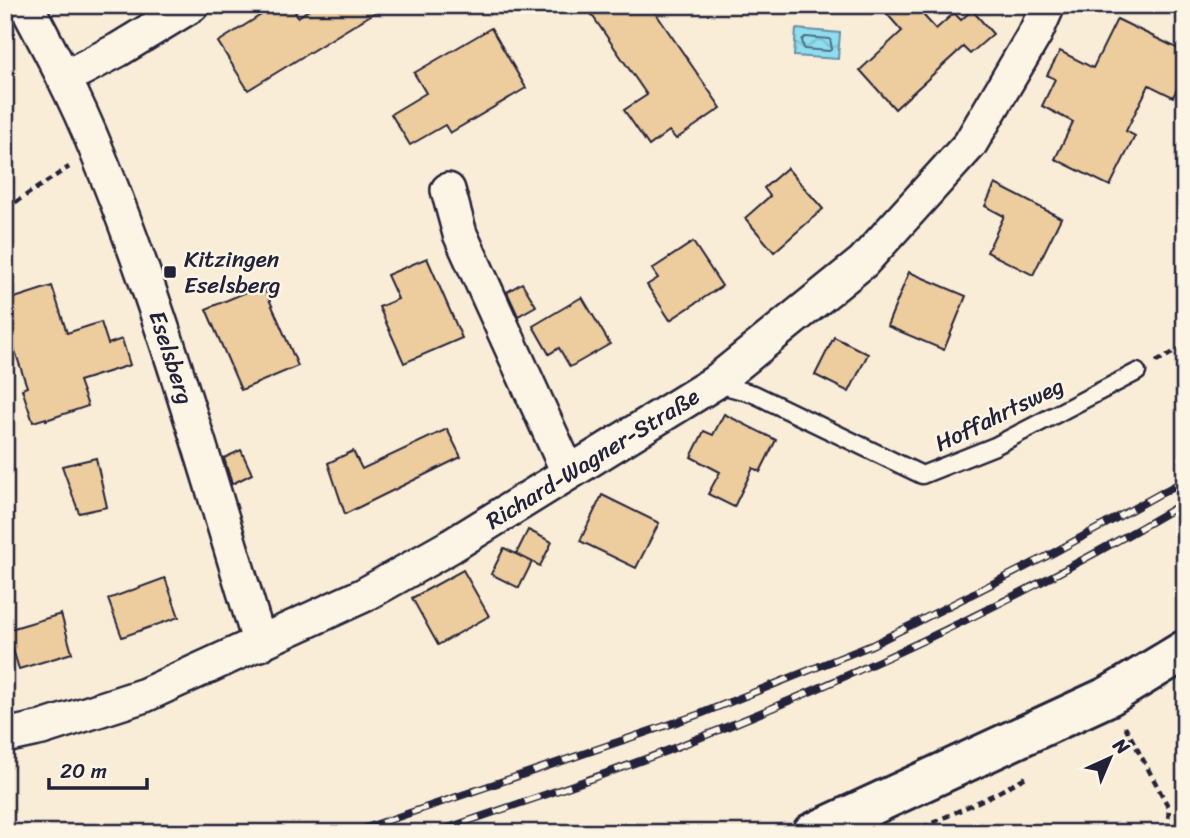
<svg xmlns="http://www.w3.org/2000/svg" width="1190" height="838" font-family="Sriracha,sans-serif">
<defs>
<pattern id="water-waves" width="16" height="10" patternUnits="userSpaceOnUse" patternTransform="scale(1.75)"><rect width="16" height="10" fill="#8fddee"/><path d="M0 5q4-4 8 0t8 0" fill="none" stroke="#7bbdcd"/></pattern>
</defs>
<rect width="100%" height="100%" fill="#f9edd7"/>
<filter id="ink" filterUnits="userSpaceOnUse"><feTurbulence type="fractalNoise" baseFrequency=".0143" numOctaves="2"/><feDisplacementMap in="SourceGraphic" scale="14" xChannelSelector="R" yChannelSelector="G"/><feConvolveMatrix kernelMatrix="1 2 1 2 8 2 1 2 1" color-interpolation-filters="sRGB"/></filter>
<g filter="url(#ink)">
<path fill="url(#water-waves)" stroke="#6392a6" stroke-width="2" d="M796,29L840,33L838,59L794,56Z"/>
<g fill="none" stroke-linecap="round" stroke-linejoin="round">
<path stroke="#4e6d83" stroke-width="2" d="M805,37L830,39L832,49L829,51L804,49L802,40Z"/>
</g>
<g fill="#edcc9e" stroke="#22223b" stroke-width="2">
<path d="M277,5H291L298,17L316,5H387L248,90L218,42Z"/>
<path d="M585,5H650L721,108L676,139L669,131L649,146L624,110L647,95Z"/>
<path d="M879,5H914L936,29L954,13L961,20L972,10L993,34L970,54L963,47L895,109L860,70L902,31Z"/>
<path d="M1117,19L1185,52V73L1173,97L1149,85L1126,131L1135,136L1110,186L1055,159L1073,122L1042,106L1055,79L1047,75L1060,51L1093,68Z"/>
<path d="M491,28L526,88L450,133L445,125L410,145L391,114L426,93L414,73Z"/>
<path d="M787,168L823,209L774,252L745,218L770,196L764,188Z"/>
<path d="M995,184L1061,218L1033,275L987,252L1004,216L985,206Z"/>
<path d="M693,242L722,286L670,320L647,285L658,278L652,269Z"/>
<path d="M427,258L462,338L404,363L379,307L398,299L387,275Z"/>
<path d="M909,272L966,296L944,350L887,326Z"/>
<path d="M522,283L536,306L518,316L507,292Z"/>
<path d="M263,285L298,366L241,390L206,309Z"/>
<path d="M52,286L67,333L101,322L108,344L122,339L130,365L79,381L88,406L46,420V418L33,422L22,389L27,387L5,321V301Z"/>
<path d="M582,297L610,344L570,367L559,348L549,354L533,326Z"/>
<path d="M834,337L868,354L849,392L815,375Z"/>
<path d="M724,414L776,440L760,472L753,468L734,507L708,494L720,472L691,457L704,431L713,435Z"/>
<path d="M447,429L461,457L345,514L328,463L353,451L362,469Z"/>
<path d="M241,450L252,474L232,484L224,458Z"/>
<path d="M96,458L107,507L79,513L62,466Z"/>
<path d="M602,495L659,523L636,568L580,541Z"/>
<path d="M528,530L552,542L540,566L516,554Z"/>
<path d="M504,548L532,562L519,588L491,574Z"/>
<path d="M463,570L489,616L438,645L412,598Z"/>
<path d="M165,578L179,617L122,637L108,599Z"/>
<path d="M61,614L72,653L19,669L7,630Z"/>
</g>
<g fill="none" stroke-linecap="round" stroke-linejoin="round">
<defs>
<path id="lane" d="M714,383L754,394L922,475L995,446L1137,372"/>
<g id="street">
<path id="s1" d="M26,5C51,52 76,99 96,149C162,309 209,478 260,644"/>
<path d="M64,78L118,50L192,5"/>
<path d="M448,190L460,234L568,472"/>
<path id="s2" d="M5,736L42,728L145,695L364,595L451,546L714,383L863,262L970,144L1036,32L1048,5"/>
</g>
<path id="secondary" d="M812,833L1109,696L1185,650"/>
</defs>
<use href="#lane" stroke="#22223b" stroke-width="21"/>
<use href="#street" stroke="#22223b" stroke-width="38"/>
<use href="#secondary" stroke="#22223b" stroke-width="44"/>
<g stroke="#22223b" stroke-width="4.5" stroke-dasharray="7 5" stroke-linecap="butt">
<path d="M5,209L69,167"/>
<path d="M1156,362L1185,346"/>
<path d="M1125,726L1169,808L1167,833"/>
<path d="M911,833L995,794L1026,777"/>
</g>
<use href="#lane" stroke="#fcf5e5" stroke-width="16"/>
<use href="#street" stroke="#fcf5e5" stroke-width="33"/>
<use href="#secondary" stroke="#fcf5e5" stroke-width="38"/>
<defs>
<g id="rail">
<path d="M351,833L700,714L872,645L1053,553L1185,480"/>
<path d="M434,833C516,804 599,778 679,746C854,677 1023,598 1185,502"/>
</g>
</defs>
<use href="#rail" stroke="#22223b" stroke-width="8"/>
<use href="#rail" stroke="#fcf5e5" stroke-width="5" stroke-dasharray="16" stroke-linecap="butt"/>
</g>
</g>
<rect fill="#22223b" stroke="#fcf5e5" stroke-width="2.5" x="163" y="265" width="14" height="14" rx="3.5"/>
<g text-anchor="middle" stroke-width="5" stroke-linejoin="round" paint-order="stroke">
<g font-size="23" fill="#22223b" stroke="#fcf5e5" text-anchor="start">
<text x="184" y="267">Kitzingen<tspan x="184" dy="26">Eselsberg</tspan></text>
</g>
<g font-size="23" fill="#22223b" stroke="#fcf5e5">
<text dy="8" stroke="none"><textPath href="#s1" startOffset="382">Eselsberg</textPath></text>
<text transform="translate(999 414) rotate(-26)" y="8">Hoffahrtsweg</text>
<text dy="8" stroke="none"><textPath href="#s2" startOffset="653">Richard-Wagner-Straße</textPath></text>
</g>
</g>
<rect width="1190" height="838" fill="none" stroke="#fcf5e5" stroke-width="28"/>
<rect x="14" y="14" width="1162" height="810" fill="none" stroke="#22223b" stroke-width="2.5" filter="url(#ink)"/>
<g transform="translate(1110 758) rotate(44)" stroke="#fcf5e5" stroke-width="5" paint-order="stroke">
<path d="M0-5L12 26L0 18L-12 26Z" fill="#22223b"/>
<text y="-10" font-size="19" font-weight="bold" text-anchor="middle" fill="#22223b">N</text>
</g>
<path d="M49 778v10h98v-10" fill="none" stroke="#22223b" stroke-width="3.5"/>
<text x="60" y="778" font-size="21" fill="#22223b" stroke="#fcf5e5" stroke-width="5" paint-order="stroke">20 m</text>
</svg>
